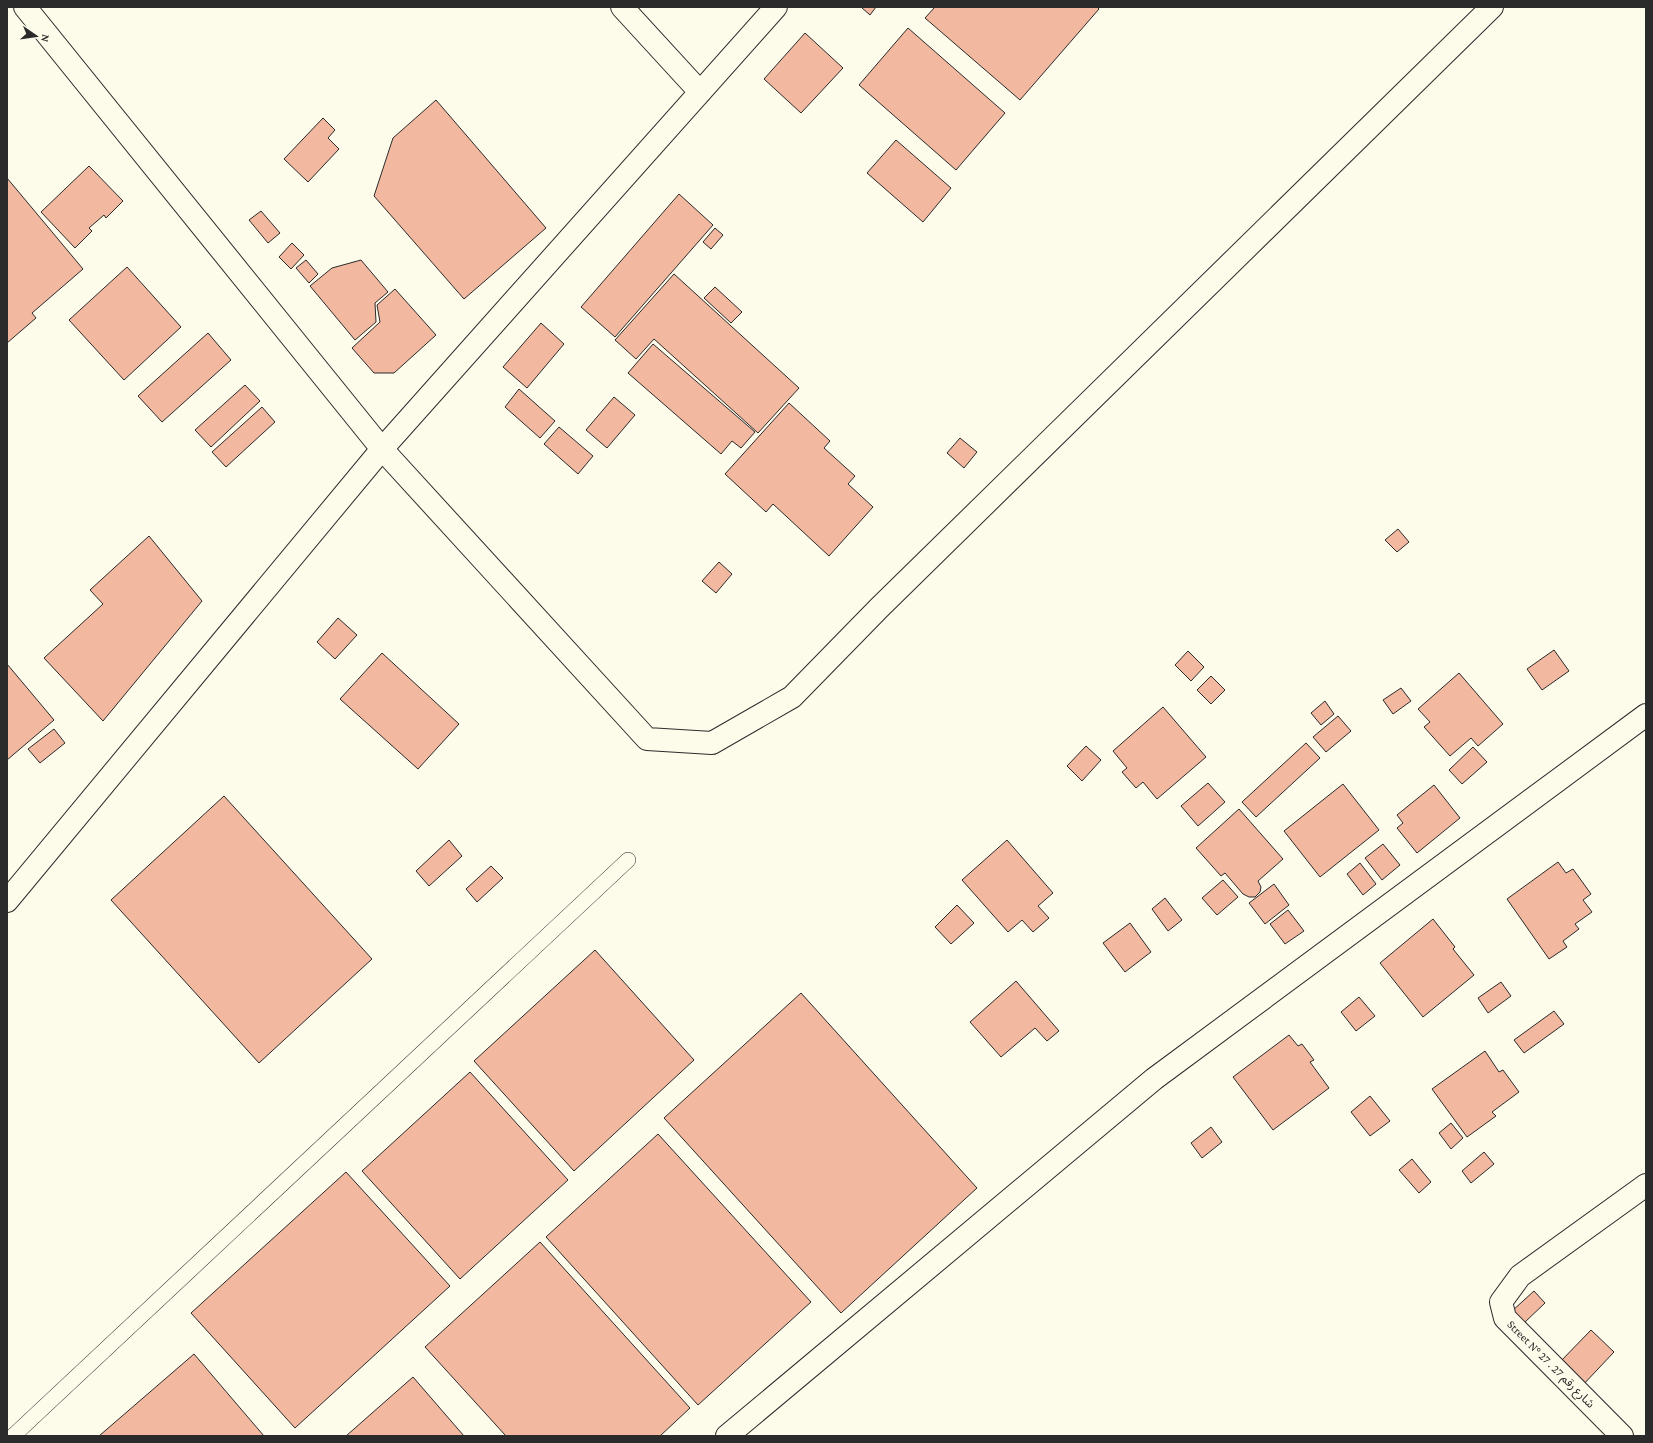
<svg xmlns="http://www.w3.org/2000/svg" width="1653" height="1443" font-family="'Crimson Pro','Noto Sans Arabic',serif">
<rect width="100%" height="100%" fill="#fdfbea"/>
<g fill="#f2b8a0" stroke="#2b2b2b">
<path d="M861,7H876L870,15Z"/>
<path d="M935,7H1097L1099,9L1020,100L925,18Z"/>
<path d="M908,28L1005,113L956,170L859,85Z"/>
<path d="M805,33L843,68L801,113L764,79Z"/>
<path d="M436,100L546,228L464,299L374,196L393,138Z"/>
<path d="M323,118L335,130L328,138L339,149L308,182L284,159Z"/>
<path d="M896,140L951,188L923,222L867,173Z"/>
<path d="M89,166L123,201L106,218L104,215L89,228L92,231L75,248L41,212Z"/>
<path d="M7,178L83,269L32,313L36,318L7,343Z"/>
<path d="M679,194L713,225L615,337L581,307Z"/>
<path d="M261,211L280,233L268,243L249,220Z"/>
<path d="M715,228L723,235L711,249L703,242Z"/>
<path d="M292,243L304,255L291,269L279,257Z"/>
<path d="M306,260L318,274L309,283L296,268Z"/>
<path d="M361,260L388,292L375,303L376,322L355,340L310,286L332,268Z"/>
<path d="M127,267L181,327L124,380L69,320Z"/>
<path d="M674,274L799,388L758,433L654,339L636,359L615,340Z"/>
<path d="M715,287L742,312L731,323L704,298Z"/>
<path d="M395,289L436,335L394,373H374L352,348L380,322L377,305Z"/>
<path d="M541,323L564,344L527,388L503,367Z"/>
<path d="M208,333L231,360L162,422L138,396Z"/>
<path d="M653,344L755,432L741,448L732,441L721,454L628,373Z"/>
<path d="M245,385L260,401L211,447L195,430Z"/>
<path d="M519,389L555,421L540,438L505,407Z"/>
<path d="M614,397L635,415L607,448L586,430Z"/>
<path d="M789,403L830,441L824,448L855,476L848,484L873,507L829,556L773,504L766,512L725,474Z"/>
<path d="M262,407L275,422L226,467L212,452Z"/>
<path d="M559,427L593,456L578,474L544,444Z"/>
<path d="M960,438L977,452L964,468L947,453Z"/>
<path d="M1398,529L1409,542L1397,552L1385,540Z"/>
<path d="M149,536L202,601L103,721L44,658L103,604L90,590Z"/>
<path d="M719,562L732,574L716,593L702,581Z"/>
<path d="M338,618L357,635L335,659L317,642Z"/>
<path d="M1554,650L1569,671L1542,690L1527,669Z"/>
<path d="M1188,651L1204,667L1191,681L1175,665Z"/>
<path d="M382,653L459,724L418,769L340,699Z"/>
<path d="M7,664L54,720L7,760Z"/>
<path d="M1459,673L1503,724L1478,746L1471,738L1450,756L1424,727L1430,722L1418,709Z"/>
<path d="M1211,676L1225,690L1211,704L1197,690Z"/>
<path d="M1401,688L1411,701L1393,714L1383,700Z"/>
<path d="M1325,701L1334,714L1321,725L1311,713Z"/>
<path d="M1163,707L1206,757L1157,799L1143,782L1136,788L1122,772L1127,768L1113,751Z"/>
<path d="M1338,716L1351,731L1326,752L1313,737Z"/>
<path d="M54,729L65,743L40,763L28,749Z"/>
<path d="M1306,743L1320,758L1256,817L1242,802Z"/>
<path d="M1086,746L1101,760L1082,781L1067,766Z"/>
<path d="M1473,747L1487,762L1462,784L1449,770Z"/>
<path d="M1208,783L1225,802L1198,826L1181,806Z"/>
<path d="M1343,784L1379,830L1320,877L1284,831Z"/>
<path d="M1434,785L1460,818L1417,853L1397,828L1403,823L1397,815Z"/>
<path d="M224,796L372,959L259,1063L111,900Z"/>
<path d="M1239,809L1283,859L1258,881L1261,887L1260,892L1255,897H1249L1243,894L1225,873L1221,876L1196,848Z"/>
<path d="M449,840L462,856L429,886L416,871Z"/>
<path d="M1007,840L1053,893L1038,906L1049,918L1033,932L1022,920L1008,932L962,880Z"/>
<path d="M1383,844L1400,865L1382,880L1365,858Z"/>
<path d="M1558,862L1566,873L1573,869L1591,894L1583,900L1592,912L1575,924L1579,929L1563,941L1567,947L1549,959L1507,899Z"/>
<path d="M1360,863L1376,884L1363,895L1347,874Z"/>
<path d="M491,866L503,878L477,902L466,889Z"/>
<path d="M1223,880L1238,897L1217,915L1202,898Z"/>
<path d="M1274,884L1289,905L1265,924L1249,903Z"/>
<path d="M1165,898L1182,920L1168,931L1152,909Z"/>
<path d="M957,905L974,923L951,944L935,927Z"/>
<path d="M1288,910L1304,931L1285,944L1270,924Z"/>
<path d="M1433,919L1455,947L1453,949L1474,975L1423,1017L1380,963Z"/>
<path d="M1130,923L1151,952L1125,972L1103,943Z"/>
<path d="M595,950L694,1060L574,1171L474,1061Z"/>
<path d="M1016,981L1059,1031L1047,1041L1035,1028L1001,1057L970,1022Z"/>
<path d="M1501,982L1511,996L1488,1013L1478,998Z"/>
<path d="M801,993L977,1188L841,1313L664,1118Z"/>
<path d="M1359,997L1375,1016L1356,1031L1341,1012Z"/>
<path d="M1554,1011L1564,1024L1524,1053L1514,1040Z"/>
<path d="M1289,1035L1298,1046L1302,1044L1314,1060L1310,1062L1329,1088L1273,1130L1233,1077Z"/>
<path d="M1485,1051L1499,1072L1503,1070L1519,1092L1492,1112L1496,1116L1467,1137L1432,1089Z"/>
<path d="M470,1072L568,1180L460,1279L362,1171Z"/>
<path d="M1370,1096L1390,1121L1370,1136L1351,1112Z"/>
<path d="M1451,1123L1463,1138L1451,1149L1439,1133Z"/>
<path d="M1211,1127L1222,1142L1202,1158L1191,1143Z"/>
<path d="M658,1134L811,1302L698,1405L546,1237Z"/>
<path d="M1484,1152L1494,1164L1471,1183L1462,1171Z"/>
<path d="M1412,1159L1431,1182L1419,1193L1399,1170Z"/>
<path d="M346,1172L450,1286L295,1428L191,1313Z"/>
<path d="M540,1242L690,1408L660,1436H506L425,1347Z"/>
<path d="M1534,1291L1545,1303L1524,1323L1512,1311Z"/>
<path d="M1591,1330L1614,1352L1581,1387L1558,1364Z"/>
<path d="M194,1354L264,1436H99Z"/>
<path d="M413,1377L464,1436H346Z"/>
</g>
<g fill="none" stroke-linecap="round" stroke-linejoin="round">
<defs>
<path id="service" d="M13,1436L628,860"/>
<g id="minor">
<path d="M25,7L382,449L647,739L712,743L792,697L879,608L1492,7"/>
<path d="M622,7L700,92"/>
<path d="M7,901L382,449L776,7"/>
<path d="M727,1436L1154,1079L1646,715"/>
<path d="M1622,1436L1505,1318L1501,1302L1520,1276L1646,1185"/>
</g>
</defs>
<use href="#service" stroke="#2b2b2b" stroke-width="16"/>
<use href="#minor" stroke="#2b2b2b" stroke-width="24"/>
<use href="#service" stroke="#fdfbea" stroke-width="15"/>
<use href="#minor" stroke="#fdfbea" stroke-width="22"/>
</g>
<g text-anchor="middle" stroke-width="3" stroke-linejoin="round" paint-order="stroke">
<g font-size="12" fill="#2b2b2b" stroke="#fdfbea">
<text transform="translate(1551 1364) rotate(45)" y="4">Street N° 27 . شارع رقم 27</text>
</g>
</g>
<rect width="1653" height="1443" fill="none" stroke="#2b2b2b" stroke-width="16"/>
<g transform="translate(36 36) rotate(103)" stroke="#fdfbea" stroke-width="3" paint-order="stroke">
<path d="M0-3L7 15L0 10L-7 15Z" fill="#2b2b2b"/>
<text y="-6" font-size="11" font-weight="bold" text-anchor="middle" fill="#2b2b2b">N</text>
</g>
</svg>
